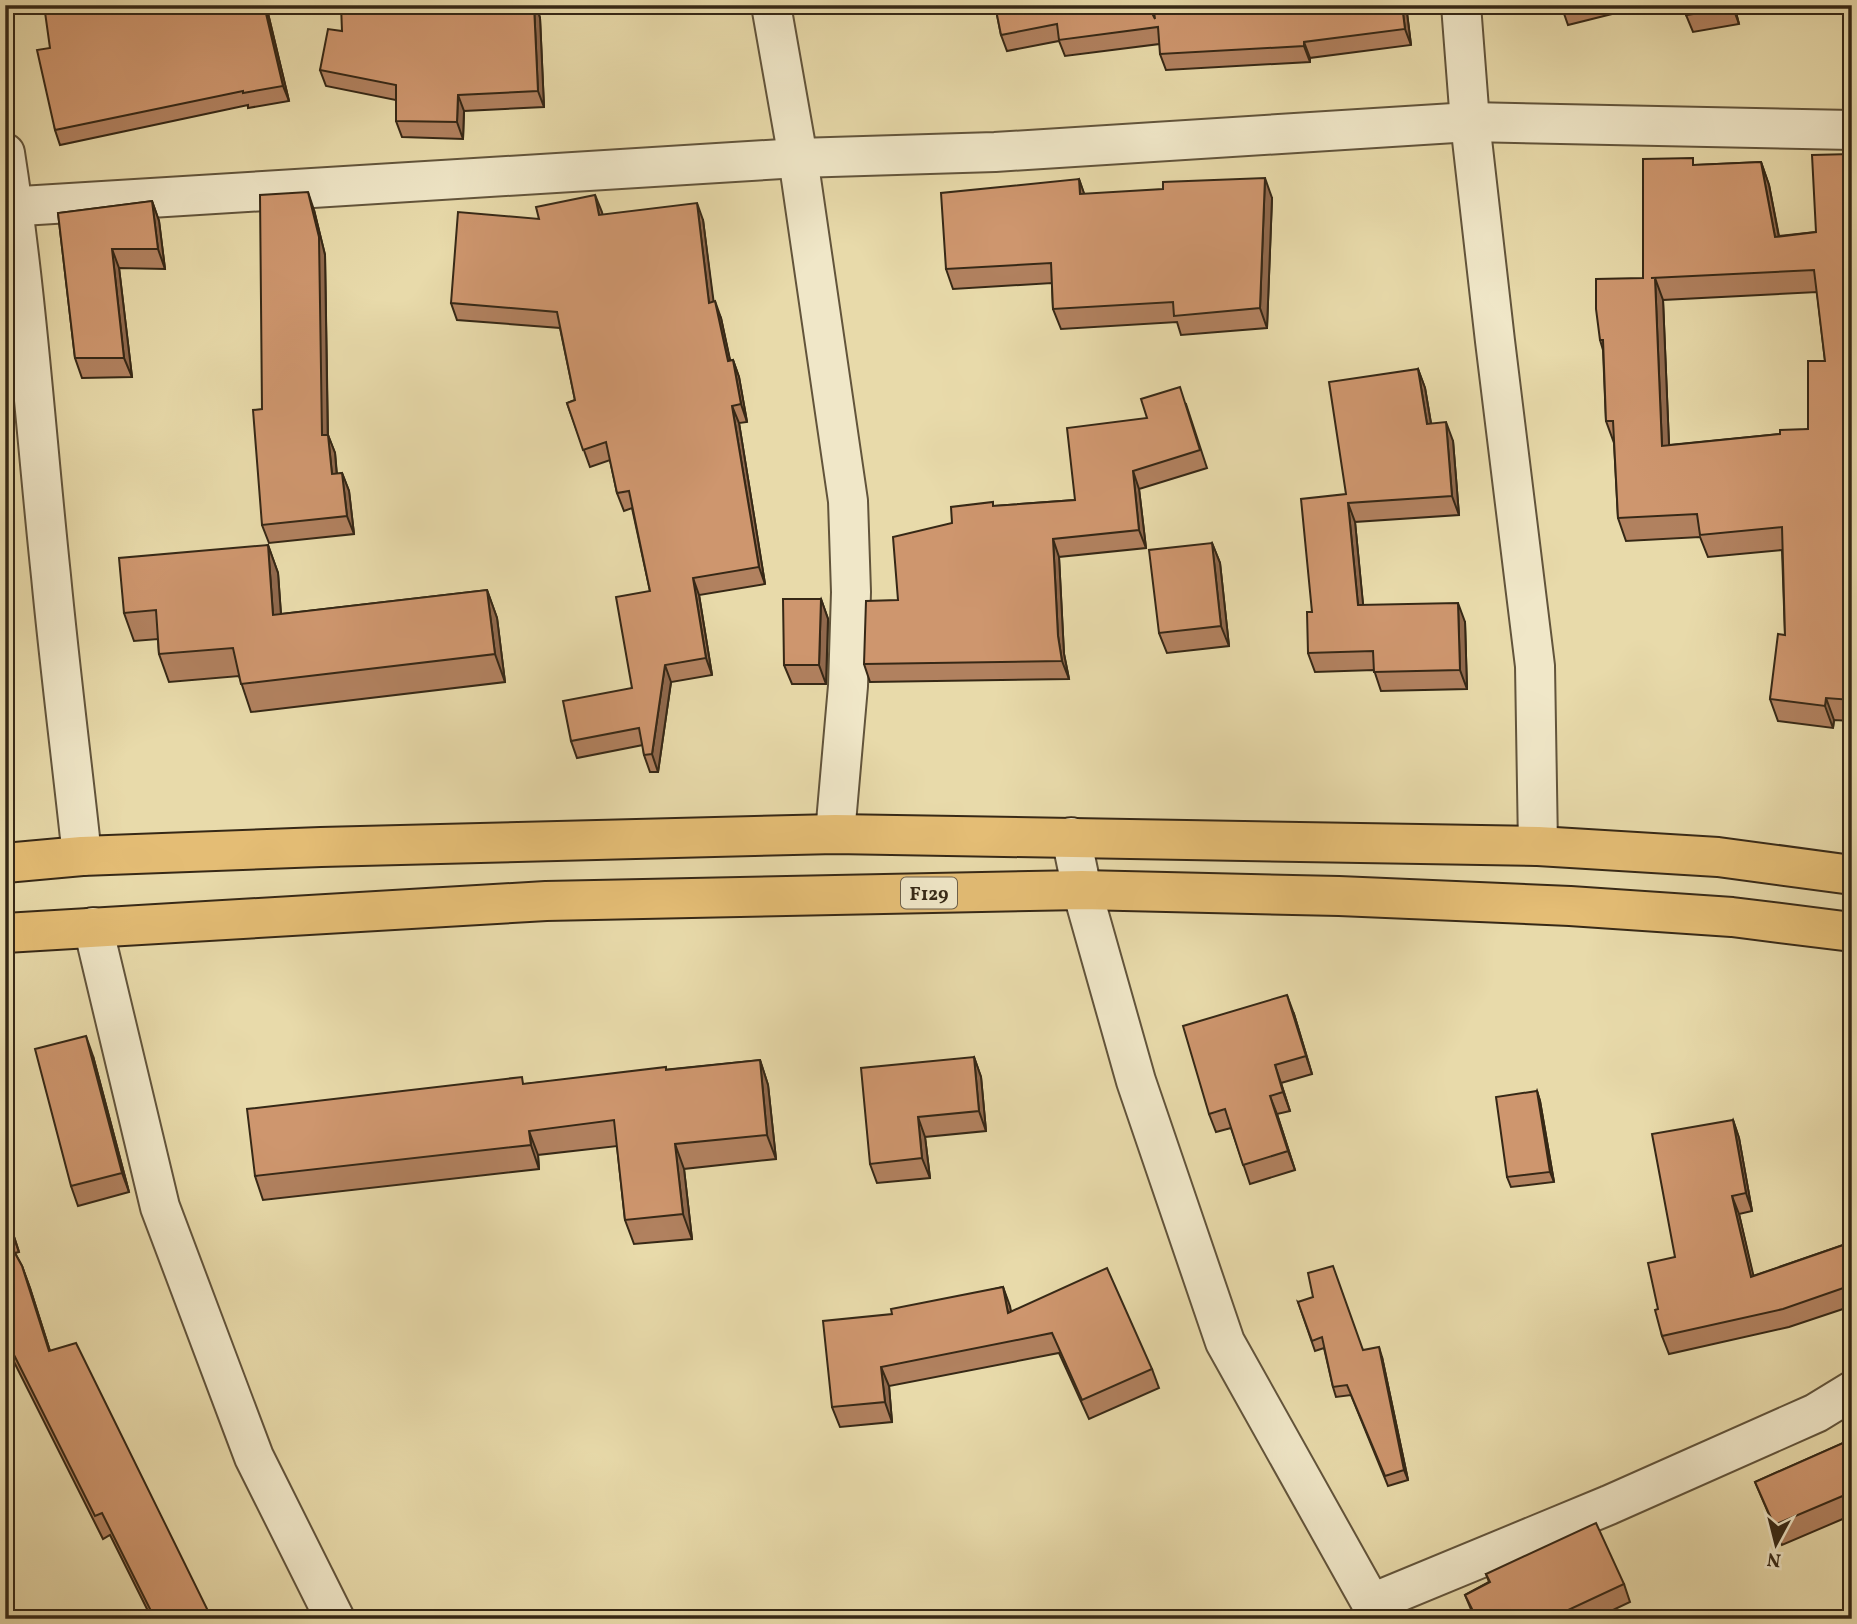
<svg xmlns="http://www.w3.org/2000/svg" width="1857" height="1624" font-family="Vollkorn,serif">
<rect width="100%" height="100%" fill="#e8daaa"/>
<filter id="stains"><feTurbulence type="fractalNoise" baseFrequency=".00286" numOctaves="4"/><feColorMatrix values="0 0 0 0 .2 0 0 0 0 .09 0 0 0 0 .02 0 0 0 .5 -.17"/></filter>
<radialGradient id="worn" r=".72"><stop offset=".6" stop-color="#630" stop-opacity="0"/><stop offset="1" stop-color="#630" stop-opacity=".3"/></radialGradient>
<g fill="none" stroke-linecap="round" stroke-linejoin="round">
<defs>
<g id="minor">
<path d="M771,5L798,158L848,501L851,592L848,686L835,834"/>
<path d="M1461,5L1470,122L1495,341L1535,666L1538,846"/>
<path d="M5,153C27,294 36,435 51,576C60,670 72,763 82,856"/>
<path d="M5,207L798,158L995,152L1470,122L1852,130"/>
<path d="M1071,837L1082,890L1136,1081L1225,1342L1380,1619"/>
<path d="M93,927L160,1207L254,1457L335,1619"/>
<path d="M1372,1603L1609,1505L1816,1413L1852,1391"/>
</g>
<g id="major">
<path d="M5,863L82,856L321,847L835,834L1538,846L1718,857L1852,875"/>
<path d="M5,933L546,901L1082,890L1339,896L1570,906L1732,917L1852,932"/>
</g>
</defs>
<use href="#minor" stroke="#62543b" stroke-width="42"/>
<use href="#major" stroke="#362816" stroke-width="42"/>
<use href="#minor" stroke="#f0e7c8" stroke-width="38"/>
<use href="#major" stroke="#e4bd75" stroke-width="38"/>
</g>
<g fill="#b1815f" stroke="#362816" stroke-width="2" fill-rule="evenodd">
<path d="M266,5L289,101L248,108V105L60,145L55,130L50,48Z"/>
<path d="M477,5H536L540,18L544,107L464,111L463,139L402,137L396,121V100L326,86L320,70L342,31L467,6Z"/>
<path d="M995,5L1155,19L1406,5L1411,45L1310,58V62L1166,70L1160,54V44L1065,56L1059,41L1007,51L1001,35Z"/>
<path d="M1561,5H1648L1568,25Z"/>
<path d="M1684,5H1734L1739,24L1693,32L1686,15Z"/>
<path d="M1852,154V721L1834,720L1833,728L1778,721L1770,699L1785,635L1782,550L1708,557L1700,537L1626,541L1618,518L1614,443L1606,421L1603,350L1600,340L1643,278L1696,165L1761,162L1769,185L1779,236L1816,232ZM1817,292L1825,361L1808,429L1780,434L1669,445L1663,300Z"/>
<path d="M1079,179L1084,194L1272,198L1267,328L1181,335L1177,322L1061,329L1053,309L1052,283L953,289L946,269Z"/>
<path d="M152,201L159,221L165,269L119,268L132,377L82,378L75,358L58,213Z"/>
<path d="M314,210L325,255L328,435L335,453L337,474L342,473L349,491L354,534L269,543L262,525V409Z"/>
<path d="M602,215L703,220L713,302L721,318L730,361L733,360L739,377L747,422L739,423L765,584L699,595L712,675L671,682L658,772H650L644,755L643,745L577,758L571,741L632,688L650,591L632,508L624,511L617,493L610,460L590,467L567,403L575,400L560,328L457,320L451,303L539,219Z"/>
<path d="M1418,369L1425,388L1431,423L1453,441L1459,515L1355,522L1363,605L1465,622L1467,689L1381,691L1374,670L1315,672L1308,653L1312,612L1346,494Z"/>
<path d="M1186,404L1207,468L1139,489L1146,548L1059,557L1064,654L1069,679L870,682L864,664L898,600L952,523L994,506L1075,500L1147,418Z"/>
<path d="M1212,543L1220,563L1229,646L1167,653L1159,633Z"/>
<path d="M268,545L278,573L281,614L487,590L497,618L505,682L251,712L239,676L169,682L159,654L158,639L134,641L124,613Z"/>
<path d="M821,599L828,619L826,684H792L784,665Z"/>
<path d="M1294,1014L1312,1074L1281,1083L1290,1111L1277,1114L1295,1170L1250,1184L1231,1128L1216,1132L1209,1114Z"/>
<path d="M93,1056L129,1192L78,1206L71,1186Z"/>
<path d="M974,1057L981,1077L986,1131L925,1137L930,1178L877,1183L870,1164Z"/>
<path d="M760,1060L768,1085L776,1159L684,1169L692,1239L634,1244L625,1220L617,1146L538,1155L539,1169L263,1200L255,1176L525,1084Z"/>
<path d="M1537,1091L1540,1101L1554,1182L1511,1187L1507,1177Z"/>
<path d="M1733,1120L1739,1138L1752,1211L1739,1214L1753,1276L1852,1242V1306L1789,1327L1669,1354L1662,1336L1658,1309L1675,1257Z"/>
<path d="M5,1209L19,1252L15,1253L22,1266L30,1288L50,1351L212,1619H152L110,1535L103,1539L5,1344Z"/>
<path d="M1003,1287L1011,1312L1152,1369L1159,1388L1089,1419L1059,1353L889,1386L892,1422L840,1427L832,1407L892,1314Z"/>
<path d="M1298,1302L1363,1350L1382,1357L1408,1480L1388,1486L1351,1395L1336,1397L1333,1387L1324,1348L1315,1351Z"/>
<path d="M1852,1439V1515L1782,1545L1755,1482Z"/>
<path d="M1486,1574L1624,1584L1630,1602L1594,1619H1475L1465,1595L1489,1582Z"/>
</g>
<g fill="#90694d" stroke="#362816" stroke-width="2">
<path d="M264,5H266L289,101L283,86Z"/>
<path d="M534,5H536L540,18L544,107L538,91Z"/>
<path d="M1402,5H1406L1411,45L1405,29Z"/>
<path d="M1732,5H1734L1739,24Z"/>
<path d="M1304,42L1310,58V62L1304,46Z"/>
<path d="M458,95L464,111L463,139L457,122Z"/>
<path d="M1761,162L1769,185L1783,259L1775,237Z"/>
<path d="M1265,178L1272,198L1267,328L1260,308Z"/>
<path d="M1079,179L1086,199L1080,194Z"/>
<path d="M308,192L314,210L325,255L328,454L322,435Z"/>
<path d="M595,195L602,212L606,232L599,215Z"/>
<path d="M152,201L159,221L165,269L158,249Z"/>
<path d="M697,203L703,220L716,320L709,303Z"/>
<path d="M112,249L119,268L132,377L124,358Z"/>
<path d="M1655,278L1663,300L1670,468L1662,446Z"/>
<path d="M715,301L721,318L734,378L728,361Z"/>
<path d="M733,360L739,377L747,422L741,404Z"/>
<path d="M1418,369L1425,388L1434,442L1427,424Z"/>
<path d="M732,406L739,423L765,584L759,567Z"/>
<path d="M1446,422L1453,441L1459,515L1452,496Z"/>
<path d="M328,435L335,453L338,492L332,474Z"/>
<path d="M1133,471L1139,489L1146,548L1139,530Z"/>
<path d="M342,473L349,491L354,534L347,516Z"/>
<path d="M1348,503L1355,522L1365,624L1358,605Z"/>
<path d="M1053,539L1059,557L1064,654L1069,679L1062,661L1058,636Z"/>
<path d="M1212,543L1220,563L1229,646L1221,626Z"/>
<path d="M268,545L278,573L283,643L273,615Z"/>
<path d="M693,578L699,595L712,675L706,658Z"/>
<path d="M487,590L497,618L505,682L495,654Z"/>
<path d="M821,599L828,619L826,684L819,665Z"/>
<path d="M1458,603L1465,622L1467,689L1460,670Z"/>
<path d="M665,665L671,682L658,772L652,754Z"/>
<path d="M1826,698L1834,720L1833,728L1825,706Z"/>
<path d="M1287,995L1294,1014L1312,1074L1306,1056Z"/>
<path d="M86,1036L93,1056L129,1192L122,1173Z"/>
<path d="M974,1057L981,1077L986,1131L979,1111Z"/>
<path d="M760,1060L768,1085L776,1159L767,1135Z"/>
<path d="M1275,1065L1281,1083L1290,1111L1283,1092Z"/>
<path d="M1537,1091L1540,1101L1554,1182L1550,1172Z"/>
<path d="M1270,1096L1277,1114L1295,1170L1288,1151Z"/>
<path d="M918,1117L925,1137L930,1178L922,1158Z"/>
<path d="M1733,1120L1739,1138L1752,1211L1746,1193Z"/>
<path d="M529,1131L538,1155L539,1169L531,1145Z"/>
<path d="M675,1144L684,1169L692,1239L683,1214Z"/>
<path d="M1732,1196L1739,1214L1758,1295L1751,1277Z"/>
<path d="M5,1209L19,1252L5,1213Z"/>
<path d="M22,1266L30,1288L57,1373L49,1351Z"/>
<path d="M1003,1287L1010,1306L1015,1333L1008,1313Z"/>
<path d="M1379,1347L1382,1357L1408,1480L1404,1470Z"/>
<path d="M881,1367L889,1386L892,1422L885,1402Z"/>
</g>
<g fill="#ce966e" stroke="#362816" stroke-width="2" fill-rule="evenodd">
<path d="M44,5H264L283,86L243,93V91L55,130L37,50L50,48Z"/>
<path d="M341,5H462V6L534,5L538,91L458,95L457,122L396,121V85L320,70L328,29L342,31Z"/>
<path d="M995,5H1148L1155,19L1153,5H1402L1405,29L1304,42V46L1160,54L1158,27L1059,40L1057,24L1001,35Z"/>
<path d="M1561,5H1575L1562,9Z"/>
<path d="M1684,5H1732L1733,8L1686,15Z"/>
<path d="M1852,154V700L1826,698L1825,706L1770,699L1778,634L1785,635L1782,527L1700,535L1697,514L1618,518L1613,421H1606L1603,340H1600L1596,309V279L1643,278V159L1693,158V165L1761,162L1775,237L1816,232L1812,155ZM1814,270L1825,361H1808V429L1780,430V434L1662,446L1655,278H1651Z"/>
<path d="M1265,178L1260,308L1174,316L1173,302L1053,309L1051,263L946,269L941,193L1079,179L1080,194L1163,189V182Z"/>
<path d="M308,192L319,237L322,435H328L332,474L342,473L347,516L262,525L253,410L262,409L260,195Z"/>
<path d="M595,195L599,215L697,203L709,303L715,301L728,361L733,360L741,404L732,406L759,567L693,578L706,658L665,665L652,754L644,755L639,728L571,741L563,701L632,688L616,597L650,591L629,491L617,493L606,442L583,450L567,403L575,400L557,312L451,303L458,212L539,219L536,207Z"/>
<path d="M152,201L158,249H112L124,358H75L58,213Z"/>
<path d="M1418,369L1427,424L1446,422L1452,496L1348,503L1358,605L1458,603L1460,670L1374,672L1373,651L1308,653L1307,612H1312L1301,499L1346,494L1329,382Z"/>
<path d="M1180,387L1200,450L1133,471L1139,530L1053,539L1058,636L1062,661L864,664L866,601L898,600L893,537L952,523L951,507L993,502V506L1075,500L1067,428L1147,418L1141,399Z"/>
<path d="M1212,543L1221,626L1159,633L1149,550Z"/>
<path d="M268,545L273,615L487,590L495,654L241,684L233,648L159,654L156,610L124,613L119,558Z"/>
<path d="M783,599H821L819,665H784Z"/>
<path d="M1287,995L1306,1056L1275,1065L1283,1092L1270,1096L1288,1151L1243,1165L1225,1109L1209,1114L1183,1026Z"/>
<path d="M86,1036L122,1173L71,1186L35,1049Z"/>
<path d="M974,1057L979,1111L918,1117L922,1158L870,1164L861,1068Z"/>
<path d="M760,1060L767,1135L675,1144L683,1214L625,1220L614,1120L529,1131L531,1145L255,1176L247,1109L522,1077L523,1084L666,1067V1070Z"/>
<path d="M1537,1091L1550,1172L1507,1177L1496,1097Z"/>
<path d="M1733,1120L1746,1193L1732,1196L1751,1277L1852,1242V1285L1783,1309L1662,1336L1655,1310L1658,1309L1648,1263L1675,1257L1652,1134Z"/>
<path d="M5,1213L10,1229L5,1231Z"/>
<path d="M5,1235L22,1266L49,1351L76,1343L212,1619H155L102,1513L95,1516L5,1337Z"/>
<path d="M1333,1266L1363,1350L1379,1347L1404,1470L1385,1476L1347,1385L1333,1387L1322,1337L1312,1341L1298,1302L1313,1297L1308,1273Z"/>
<path d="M1107,1268L1152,1369L1082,1400L1052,1333L881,1367L885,1402L832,1407L823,1321L892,1314L891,1309L1003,1287L1008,1313Z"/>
<path d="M1852,1439V1492L1774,1525L1755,1482Z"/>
<path d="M1596,1523L1624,1584L1549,1619H1477L1465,1595L1490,1582L1486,1574Z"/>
</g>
<g text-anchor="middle" stroke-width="5" stroke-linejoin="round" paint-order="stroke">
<rect fill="#f0e7c8" stroke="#6e614b" stroke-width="2" x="901" y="877.5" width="56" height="31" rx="5"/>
<g font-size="19" font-weight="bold" fill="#362816">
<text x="929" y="900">F129</text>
</g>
</g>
<rect width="1857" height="1624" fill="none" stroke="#e8daaa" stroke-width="28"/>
<rect x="7" y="7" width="1843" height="1610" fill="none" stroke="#362816" stroke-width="3.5"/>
<rect x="14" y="14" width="1829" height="1596" fill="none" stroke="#362816" stroke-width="2"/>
<g transform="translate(1776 1544) rotate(187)" stroke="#f0e7c8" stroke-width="5" paint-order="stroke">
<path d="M0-5L12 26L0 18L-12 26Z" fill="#362816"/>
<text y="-10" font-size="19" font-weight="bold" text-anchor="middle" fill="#362816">N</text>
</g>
<rect width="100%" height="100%" filter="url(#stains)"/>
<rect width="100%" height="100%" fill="url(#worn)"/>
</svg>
